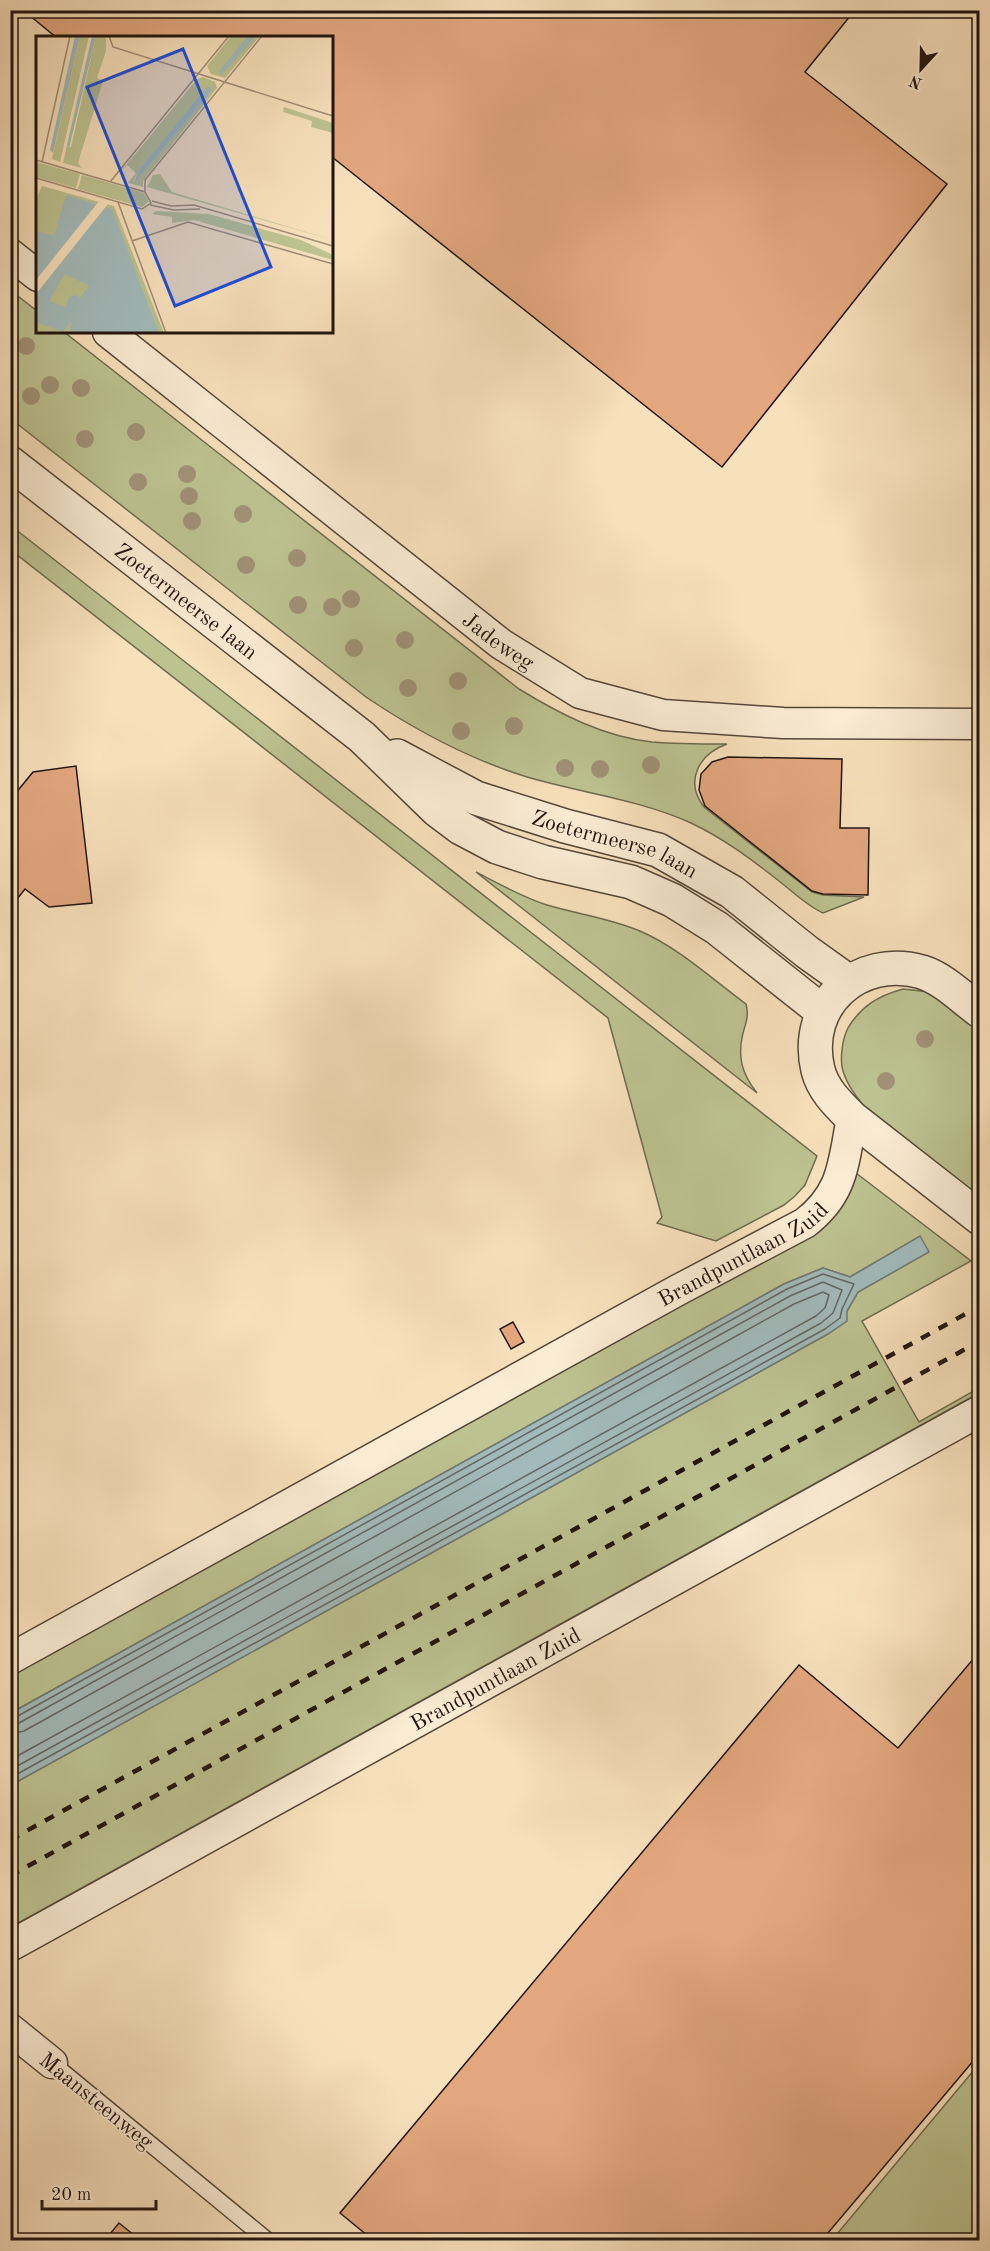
<svg xmlns="http://www.w3.org/2000/svg" width="990" height="2251" font-family="'Old Standard TT',serif">
<rect width="100%" height="100%" fill="#f7e0bc"/>
<filter id="stains"><feTurbulence type="fractalNoise" baseFrequency=".00333" numOctaves="4"/><feColorMatrix values="0 0 0 0 .2 0 0 0 0 .09 0 0 0 0 .02 0 0 0 .5 -.17"/></filter>
<radialGradient id="worn" r=".72"><stop offset=".6" stop-color="#630" stop-opacity="0"/><stop offset="1" stop-color="#630" stop-opacity=".3"/></radialGradient>
<g fill="#bdc291" stroke="#6f6b50" stroke-width="1.5">
<path d="M10,290L37,311L38,332H64L519,689C560,714 604,737 652,742C677,744 702,744 727,744C699,754 684,781 704,807L812,892L823,895L864,897L823,913C807,906 792,891 779,881C751,859 723,838 691,823C638,799 580,793 524,776C467,758 415,730 366,697L11,419Z"/>
<path d="M10,525L817,1156L805,1185L795,1196L784,1205L716,1241L657,1223L662,1217L608,1018L11,550Z"/>
<path d="M476,872C499,884 522,897 547,905C577,914 610,918 640,931C679,948 712,979 746,1004C749,1015 746,1023 743,1033C737,1057 742,1074 757,1093Z"/>
<path d="M903,989L930,992L979,1023V1204C942,1174 859,1118 844,1074C839,1062 842,1039 848,1028C861,1006 878,996 903,989Z"/>
<path d="M852,1170L971,1261L862,1321L919,1422L979,1388V1393L11,1927V1785L828,1334L847,1311L858,1292L928,1252L919,1237L850,1277L823,1268L784,1284L11,1713V1675L372,1473L796,1242Z"/>
<path d="M979,2064V2240H832Z"/>
</g>
<path fill="#a2babb" stroke="#6e7876" stroke-width="1.5" d="M920,1236L929,1252L858,1292L847,1311V1321L828,1334L11,1785V1713L784,1284L823,1268L850,1277Z"/>
<g fill="none" stroke-linecap="round" stroke-linejoin="round">
<g stroke="#626764" stroke-width="1.5">
<path d="M10,1718L16,1717L787,1289L823,1274L854,1284L842,1309L840,1318L825,1329L10,1778"/>
<path d="M10,1725L19,1723L790,1296L823,1282L842,1290L833,1313L821,1323L10,1770"/>
<path d="M10,1734L24,1731L794,1304L823,1292L829,1295L825,1308L816,1316L10,1760"/>
</g>
</g>
<g fill="#e3a780" stroke="#21140e" stroke-width="1.5">
<path d="M23,10H855L805,72L947,184L722,467L332,157V38H57Z"/>
<path d="M728,757L842,759L840,828H869L868,895L823,894L812,891L705,806L699,790L701,774L712,762Z"/>
<path d="M76,766L92,903L49,907L25,889L10,908V800L33,772Z"/>
<path d="M513,1322L524,1342L511,1349L500,1329Z"/>
<path d="M980,1651V2053L822,2240H373L340,2213L799,1665L898,1748Z"/>
<path d="M119,2223L140,2240H105Z"/>
</g>
<g fill="none" stroke-linecap="round" stroke-linejoin="round">
<defs>
<path id="service" d="M52,2063L267,2240"/>
<g id="minor">
<path d="M10,254L38,276"/>
<path id="s1" d="M108,332L501,644L580,693L663,715L783,723L980,724"/>
<path id="s2" d="M10,1659L678,1290L805,1223C844,1193 843,1163 852,1118"/>
<path id="s3" d="M10,1946L980,1411"/>
<path d="M10,2029L52,2063"/>
</g>
<g id="tertiary">
<path id="s4" d="M10,463L362,737L437,810L461,828L497,847L543,862L631,882L672,900L717,928L823,1012"/>
<path id="s5" d="M397,756L476,798L565,826L658,850L732,892L807,952L849,982"/>
<path d="M980,1011C962,998 944,979 922,972C859,954 802,1004 818,1070C823,1090 838,1104 852,1118L980,1218"/>
</g>
</defs>
<use href="#service" stroke="#56473a" stroke-width="18"/>
<use href="#minor" stroke="#56473a" stroke-width="33"/>
<use href="#tertiary" stroke="#56473a" stroke-width="36"/>
<use href="#service" stroke="#faebd3" stroke-width="15"/>
<use href="#minor" stroke="#faebd3" stroke-width="30"/>
<use href="#tertiary" stroke="#faebd3" stroke-width="33"/>
<g stroke="#21140e" stroke-width="4.5" stroke-dasharray="10 10" stroke-linecap="butt">
<path d="M10,1840L980,1306"/>
<path d="M10,1876L980,1341"/>
</g>
</g>
<g fill="#a09176">
<circle cx="26" cy="346" r="9"/>
<circle cx="50" cy="385" r="9"/>
<circle cx="81" cy="388" r="9"/>
<circle cx="31" cy="396" r="9"/>
<circle cx="136" cy="432" r="9"/>
<circle cx="85" cy="439" r="9"/>
<circle cx="187" cy="474" r="9"/>
<circle cx="138" cy="482" r="9"/>
<circle cx="189" cy="496" r="9"/>
<circle cx="243" cy="514" r="9"/>
<circle cx="192" cy="521" r="9"/>
<circle cx="297" cy="558" r="9"/>
<circle cx="246" cy="565" r="9"/>
<circle cx="351" cy="599" r="9"/>
<circle cx="298" cy="605" r="9"/>
<circle cx="332" cy="607" r="9"/>
<circle cx="405" cy="640" r="9"/>
<circle cx="354" cy="648" r="9"/>
<circle cx="458" cy="681" r="9"/>
<circle cx="408" cy="688" r="9"/>
<circle cx="514" cy="726" r="9"/>
<circle cx="461" cy="731" r="9"/>
<circle cx="651" cy="765" r="9"/>
<circle cx="565" cy="768" r="9"/>
<circle cx="600" cy="769" r="9"/>
<circle cx="925" cy="1039" r="9"/>
<circle cx="886" cy="1081" r="9"/>
</g>
<g text-anchor="middle" stroke-width="4.5" stroke-linejoin="round" paint-order="stroke">
<g font-size="22" fill="#21140e" stroke="#faebd3">
<text dy="8" stroke="none"><textPath href="#s4" startOffset="224">Zoetermeerse laan</textPath></text>
<text dy="8" stroke="none"><textPath href="#s1" startOffset="498">Jadeweg</textPath></text>
<text dy="8" stroke="none"><textPath href="#s5" startOffset="236">Zoetermeerse laan</textPath></text>
<text dy="8" stroke="none"><textPath href="#s2" startOffset="837">Brandpuntlaan Zuid</textPath></text>
<text dy="8" stroke="none"><textPath href="#s3" startOffset="554">Brandpuntlaan Zuid</textPath></text>
<text transform="translate(97 2100) rotate(39)" y="8">Maansteenweg</text>
</g>
</g>
<g transform="translate(36 36)">
<rect width="297" height="297" fill="#f7e0bc"/>
<path d="M44,0H53L24,126L16,123ZM55,0L31,111H35L60,0H70V15L61,42L67,45L42,127L46,132L27,127ZM195,0H224L189,42L175,38L171,30ZM167,41L179,46L181,52L107,145V151L92,147L100,137L91,129L82,139L161,43ZM175,49V56L97,147L103,134ZM248,71L297,87V97L275,91L276,85L247,76ZM0,126L44,138L40,152L0,141ZM124,138L136,156L297,204L111,151L117,139ZM46,139L108,157L113,165L106,171L42,153ZM6,150L78,170L128,297H0V163ZM120,175L173,178L265,204L297,219V224L158,184L136,187V181L116,178Z" fill="#bdc291" fill-rule="evenodd"/>
<path d="M39,0H44L17,117L14,114ZM56,0H60L33,112L31,110ZM212,0H221L185,39L183,35ZM175,50V56L98,147L103,134L170,52ZM30,159L76,173L123,297H34L35,285L27,296L0,286V195L18,200ZM29,238L53,250L44,262L41,259L33,261L29,271L13,265Z" fill="#a2babb" fill-rule="evenodd"/>
<path d="M63,165L72,168L0,258V244Z" fill="#f7e0bc"/>
<path fill="none" stroke="#a18e76" stroke-width="1.5" d="M73,0L77,11L297,80M0,124L109,156L115,167L106,173L0,142M6,126L34,0M74,146L193,0M109,155V144L226,0M116,165L135,170L158,169L297,210M82,166L130,297M114,169L138,174L164,173M96,205L152,186L297,228"/>
<path fill="#1d4ed8" fill-opacity="0.15" stroke="#1d4ed8" stroke-width="3" d="M147,13L235,231L139,270L51,51Z"/>
<rect width="297" height="297" fill="none" stroke="#21140e" stroke-width="3"/>
</g>
<rect width="990" height="2251" fill="none" stroke="#f7e0bc" stroke-width="36"/>
<rect x="12" y="12" width="966" height="2227" fill="none" stroke="#21140e" stroke-width="3"/>
<rect x="18" y="18" width="954" height="2215" fill="none" stroke="#21140e" stroke-width="1.5"/>
<g transform="translate(921 69) rotate(202)" stroke="#faebd3" stroke-width="4.5" paint-order="stroke">
<path d="M0-4.5L10 22L0 15L-10 22Z" fill="#21140e"/>
<text y="-9" font-size="16" font-weight="bold" text-anchor="middle" fill="#21140e">N</text>
</g>
<path d="M42 2200v9h114v-9" fill="none" stroke="#21140e" stroke-width="3"/>
<text x="51" y="2200" font-size="18" fill="#21140e" stroke="#faebd3" stroke-width="4.5" paint-order="stroke">20 m</text>
<rect width="100%" height="100%" filter="url(#stains)"/>
<rect width="100%" height="100%" fill="url(#worn)"/>
</svg>
